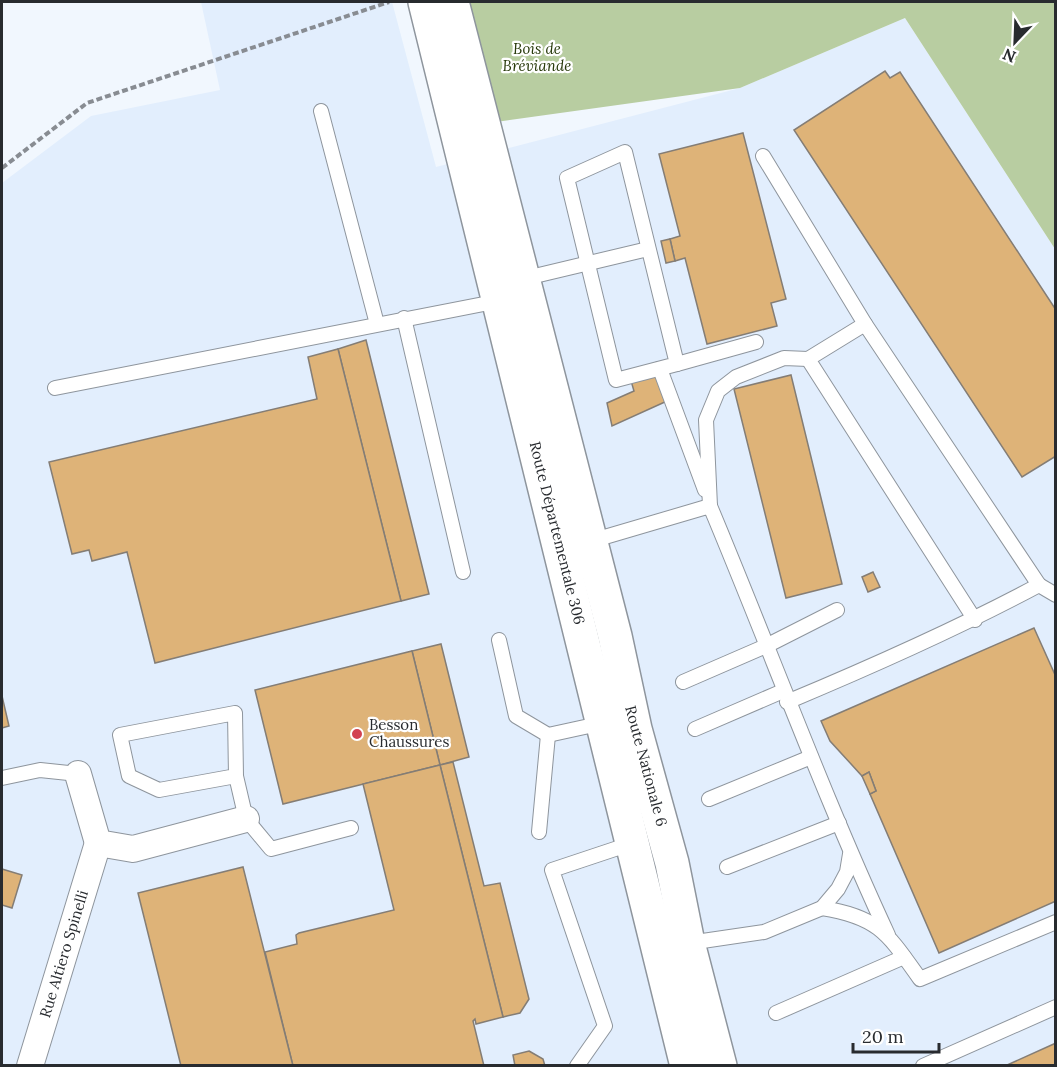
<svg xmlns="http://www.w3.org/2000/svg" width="1057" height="1067" font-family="Lora,serif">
<rect width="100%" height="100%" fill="#f1f7fe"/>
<path fill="#e2eefd" d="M201,2H392L436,167L740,88L905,18L1055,249V1065L2,1066V183L91,116L220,90Z"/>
<path fill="#b8cda1" d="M461,2H1055V249L905,18L740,88L496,122Z"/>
<g fill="#deb378" stroke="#847d75" stroke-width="1.5">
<path d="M885,71L890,78L900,72L1056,310V456L1022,477L794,130Z"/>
<path d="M743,133L786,299L771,303L777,326L707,344L685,258L675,261L670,239L680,236L659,154Z"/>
<path d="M670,239L675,261L666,263L661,241Z"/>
<path d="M366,340L429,594L401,601L338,349Z"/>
<path d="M338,349L401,601L155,663L127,552L92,561L89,550L72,554L49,462L317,399L308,357Z"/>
<path d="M657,362L667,401L612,426L607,403L634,391L629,374Z"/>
<path d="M791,375L842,584L786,598L734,389Z"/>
<path d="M873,572L880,587L868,592L862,577Z"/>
<path d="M1034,628L1056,677V901L939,953L870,794L876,791L869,772L862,776L830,741L821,721Z"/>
<path d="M441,644L469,757L440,765L412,651Z"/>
<path d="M412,651L440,765L283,804L255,690Z"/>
<path d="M2,696L9,726L2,728Z"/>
<path d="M453,762L484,886L500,883L529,999L520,1013L503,1017L440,765Z"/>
<path d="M440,765L503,1017L476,1024L475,1019L473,1021L484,1066H293L265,952L297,944L296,935L299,933L394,910L363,784Z"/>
<path d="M869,772L876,791L870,794L862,776Z"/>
<path d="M243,867L293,1066H181L138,893Z"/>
<path d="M2,869L22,875L12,908L2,905Z"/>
<path d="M1056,1043V1066H1005Z"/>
<path d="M529,1051L543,1059L545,1066H515L513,1055Z"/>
</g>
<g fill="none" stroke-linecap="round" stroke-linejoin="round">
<defs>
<g id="service">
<path d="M321,111L377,324"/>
<path d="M625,152L677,364L616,380L567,178Z"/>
<path d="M763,156L865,324"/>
<path d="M522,279L648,249"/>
<path d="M404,318L463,572"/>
<path d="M677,364L756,342"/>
<path d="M660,369L705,490"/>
<path d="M55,388L499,301"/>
<path d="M710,506L706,420L718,391L736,377L784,358L808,359"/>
<path d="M591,541L710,506C770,649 823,795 888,935"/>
<path d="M975,620L808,359L865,324L1039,585"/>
<path d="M499,640L516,716L548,735L603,723"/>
<path d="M683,682L766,646L837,610"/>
<path d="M787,702C873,666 957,629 1039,585L1056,595"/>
<path d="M695,729L783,691"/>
<path d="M236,776L159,790L129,776L120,735L235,713L236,776L246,819L271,849L351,828"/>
<path d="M2,778L40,770L78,774"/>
<path d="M709,799L811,757"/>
<path d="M539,832L548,735"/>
<path d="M727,867L839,823"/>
<path d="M822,908C879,917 888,934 920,979L1056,922"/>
<path d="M689,943L764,932L822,908L838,889L847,872L850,854"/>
<path d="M776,1013L904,957"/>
<path d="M577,1066L605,1026L552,870L633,843"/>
<path d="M923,1066L1056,1007"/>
</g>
<g id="minor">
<path d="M78,774L98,843L133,849L246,819"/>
<path d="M30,1066L98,843"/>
</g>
<g id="primary">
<path d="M425,2L687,1066"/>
<path d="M452,2L615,636L635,729L672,863L688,943L720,1066"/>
</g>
</defs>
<use href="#service" stroke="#8e959d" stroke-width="16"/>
<use href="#minor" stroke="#8e959d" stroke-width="28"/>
<use href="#primary" stroke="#8e959d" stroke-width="36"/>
<path stroke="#888c92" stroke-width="4" stroke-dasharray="6 3" stroke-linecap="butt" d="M2,168L87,103L389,2"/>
<use href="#service" stroke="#fff" stroke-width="14"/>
<use href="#minor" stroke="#fff" stroke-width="26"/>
<use href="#primary" stroke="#fff" stroke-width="33"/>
</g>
<circle fill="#d24251" stroke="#fff" stroke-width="2" cx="357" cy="734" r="6"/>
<g text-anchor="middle" stroke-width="4.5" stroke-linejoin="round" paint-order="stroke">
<g font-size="15" font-style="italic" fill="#263809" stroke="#fff">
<text x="537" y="54">Bois de<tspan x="537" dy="17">Bréviande</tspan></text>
</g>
<g font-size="15" fill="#282b2f" stroke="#fff">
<text transform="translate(557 533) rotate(76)" y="5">Route Départementale 306</text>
<text transform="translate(646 766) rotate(75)" y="5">Route Nationale 6</text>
<text transform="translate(64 954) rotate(-73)" y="5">Rue Altiero Spinelli</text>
</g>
<g font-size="15" fill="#282b2f" stroke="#fff" text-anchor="start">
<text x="369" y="730">Besson<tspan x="369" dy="17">Chaussures</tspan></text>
</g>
</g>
<rect width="1057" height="1067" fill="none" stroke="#282b2f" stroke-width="6"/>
<g transform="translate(1015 42) rotate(203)" stroke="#ffffff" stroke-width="4.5" paint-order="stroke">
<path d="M0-4.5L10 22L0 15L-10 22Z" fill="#282b2f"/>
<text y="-9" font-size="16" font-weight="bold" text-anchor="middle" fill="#282b2f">N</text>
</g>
<path d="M853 1043v9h86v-9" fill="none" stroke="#282b2f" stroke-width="3"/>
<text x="862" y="1043" font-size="18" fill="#282b2f" stroke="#ffffff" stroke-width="4.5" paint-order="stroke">20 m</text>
</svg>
